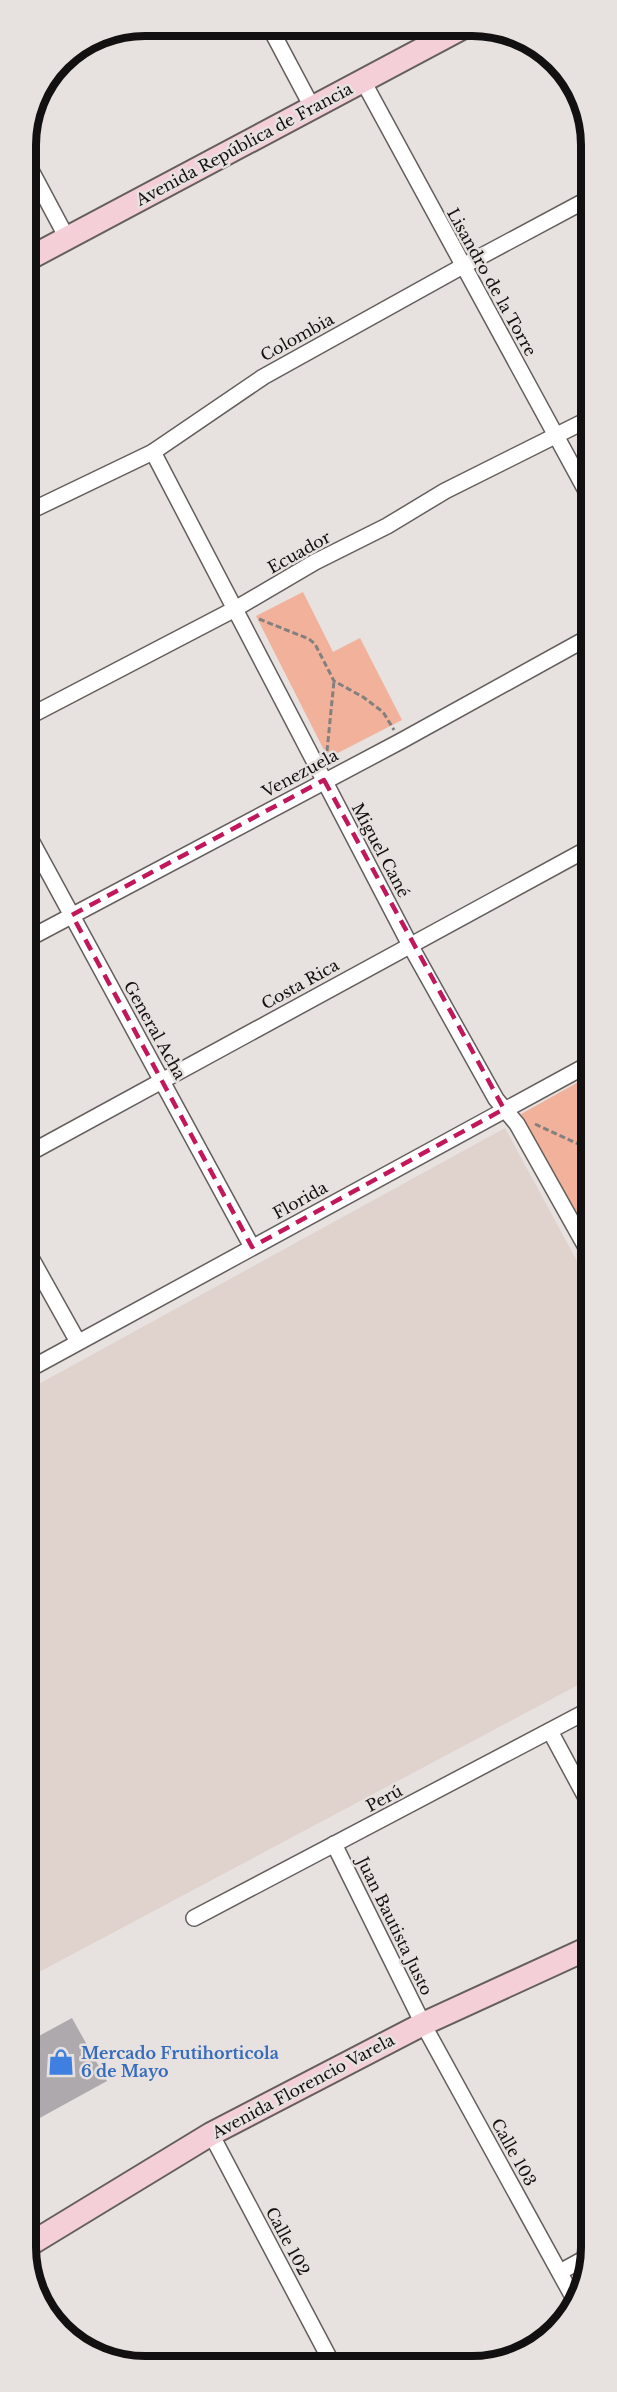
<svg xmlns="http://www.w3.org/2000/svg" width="617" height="2392" font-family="'Libre Baskerville',serif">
<rect width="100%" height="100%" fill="#e7e1df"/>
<path fill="#e0d2cd" d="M505,1128L591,1287V1678L26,1979V1391Z"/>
<g fill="#f1b19a">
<path d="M303,592L333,652L360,638L402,720L328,758L256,616Z"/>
<path d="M591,1075V1238L521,1114Z"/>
</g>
<path fill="#aea9ad" d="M72,2018L107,2081L27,2125L26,2043Z"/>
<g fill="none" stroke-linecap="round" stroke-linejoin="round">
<defs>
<g id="street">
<path d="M269,26L312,107"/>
<path d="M363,81L591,500"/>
<path d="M26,161L67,238"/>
<path d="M153,452L410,945L496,1099L517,1124L591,1256"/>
<path d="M26,513L153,452L263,377L463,266L590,198"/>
<path d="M26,718L235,609L315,562L387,526L445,491L591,418"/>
<path d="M26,831L252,1247"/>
<path d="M26,940L401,741L591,636"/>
<path d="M26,1155L591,847"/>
<path d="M26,1249L78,1342"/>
<path d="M26,1371L591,1063"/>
<path d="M550,1731L591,1807"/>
<path d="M334,1844L423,2024L573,2297"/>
<path d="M194,1918L591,1709"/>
<path d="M211,2134L333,2365"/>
<path d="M560,2272L591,2255"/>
</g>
<g id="secondary">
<path d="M26,260L462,28"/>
<path d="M27,2246L211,2134L423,2024L591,1947"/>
</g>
</defs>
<use href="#street" stroke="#645f5d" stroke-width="18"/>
<use href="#secondary" stroke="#645f5d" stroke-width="26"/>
<g stroke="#84807f" stroke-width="3" stroke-dasharray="6 3" stroke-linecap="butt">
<path d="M259,619L309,639L315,644L334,681L363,697L383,712L394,730"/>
<path d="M327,751L334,681"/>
<path d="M535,1124L591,1150"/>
</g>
<use href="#street" stroke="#fff" stroke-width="15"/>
<use href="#secondary" stroke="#f4cfd7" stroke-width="22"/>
</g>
<path fill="none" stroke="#c2185b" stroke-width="4.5" stroke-dasharray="12 8" stroke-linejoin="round" d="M324,780L504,1109L252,1247L72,915Z"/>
<defs>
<symbol id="shop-bare" viewBox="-9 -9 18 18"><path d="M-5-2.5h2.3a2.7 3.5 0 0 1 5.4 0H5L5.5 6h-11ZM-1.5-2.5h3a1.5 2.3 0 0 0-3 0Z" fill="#3f7fe0" stroke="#e7e1df" stroke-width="2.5" paint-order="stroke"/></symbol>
</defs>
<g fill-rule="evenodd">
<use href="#shop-bare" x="42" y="2043" width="38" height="38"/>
</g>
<g text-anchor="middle" stroke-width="5" stroke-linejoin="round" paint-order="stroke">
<g font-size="16" fill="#121010" stroke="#e7e1df">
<text transform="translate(244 144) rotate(-28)" y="6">Avenida República de Francia</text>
<text transform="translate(492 282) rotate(61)" y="6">Lisandro de la Torre</text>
<text transform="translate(297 337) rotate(-29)" y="6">Colombia</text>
<text transform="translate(299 552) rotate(-29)" y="6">Ecuador</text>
<text transform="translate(300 773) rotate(-28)" y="6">Venezuela</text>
<text transform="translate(381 850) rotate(62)" y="6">Miguel Cané</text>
<text transform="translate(300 984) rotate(-29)" y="6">Costa Rica</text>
<text transform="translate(155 1030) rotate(61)" y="6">General Acha</text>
<text transform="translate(300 1200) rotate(-29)" y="6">Florida</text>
<text transform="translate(384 1798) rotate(-28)" y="6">Perú</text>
<text transform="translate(395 1926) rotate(64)" y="6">Juan Bautista Justo</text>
<text transform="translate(303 2086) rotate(-28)" y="6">Avenida Florencio Varela</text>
<text transform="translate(514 2152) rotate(61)" y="6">Calle 103</text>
<text transform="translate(288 2241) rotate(62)" y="6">Calle 102</text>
</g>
<g font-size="16" font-weight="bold" fill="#366cbe" stroke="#e7e1df" text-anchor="start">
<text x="81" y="2059">Mercado Frutihorticola<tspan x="81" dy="18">6 de Mayo</tspan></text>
</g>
</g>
<path d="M0 0H617V2392H0ZM145 36H472A109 109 0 0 1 581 145V2247A109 109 0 0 1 472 2356H145A109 109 0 0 1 36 2247V145A109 109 0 0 1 145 36Z" fill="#e7e1df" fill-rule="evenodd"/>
<path fill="none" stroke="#121010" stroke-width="8" d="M145 36H472A109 109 0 0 1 581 145V2247A109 109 0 0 1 472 2356H145A109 109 0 0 1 36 2247V145A109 109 0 0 1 145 36Z"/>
</svg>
